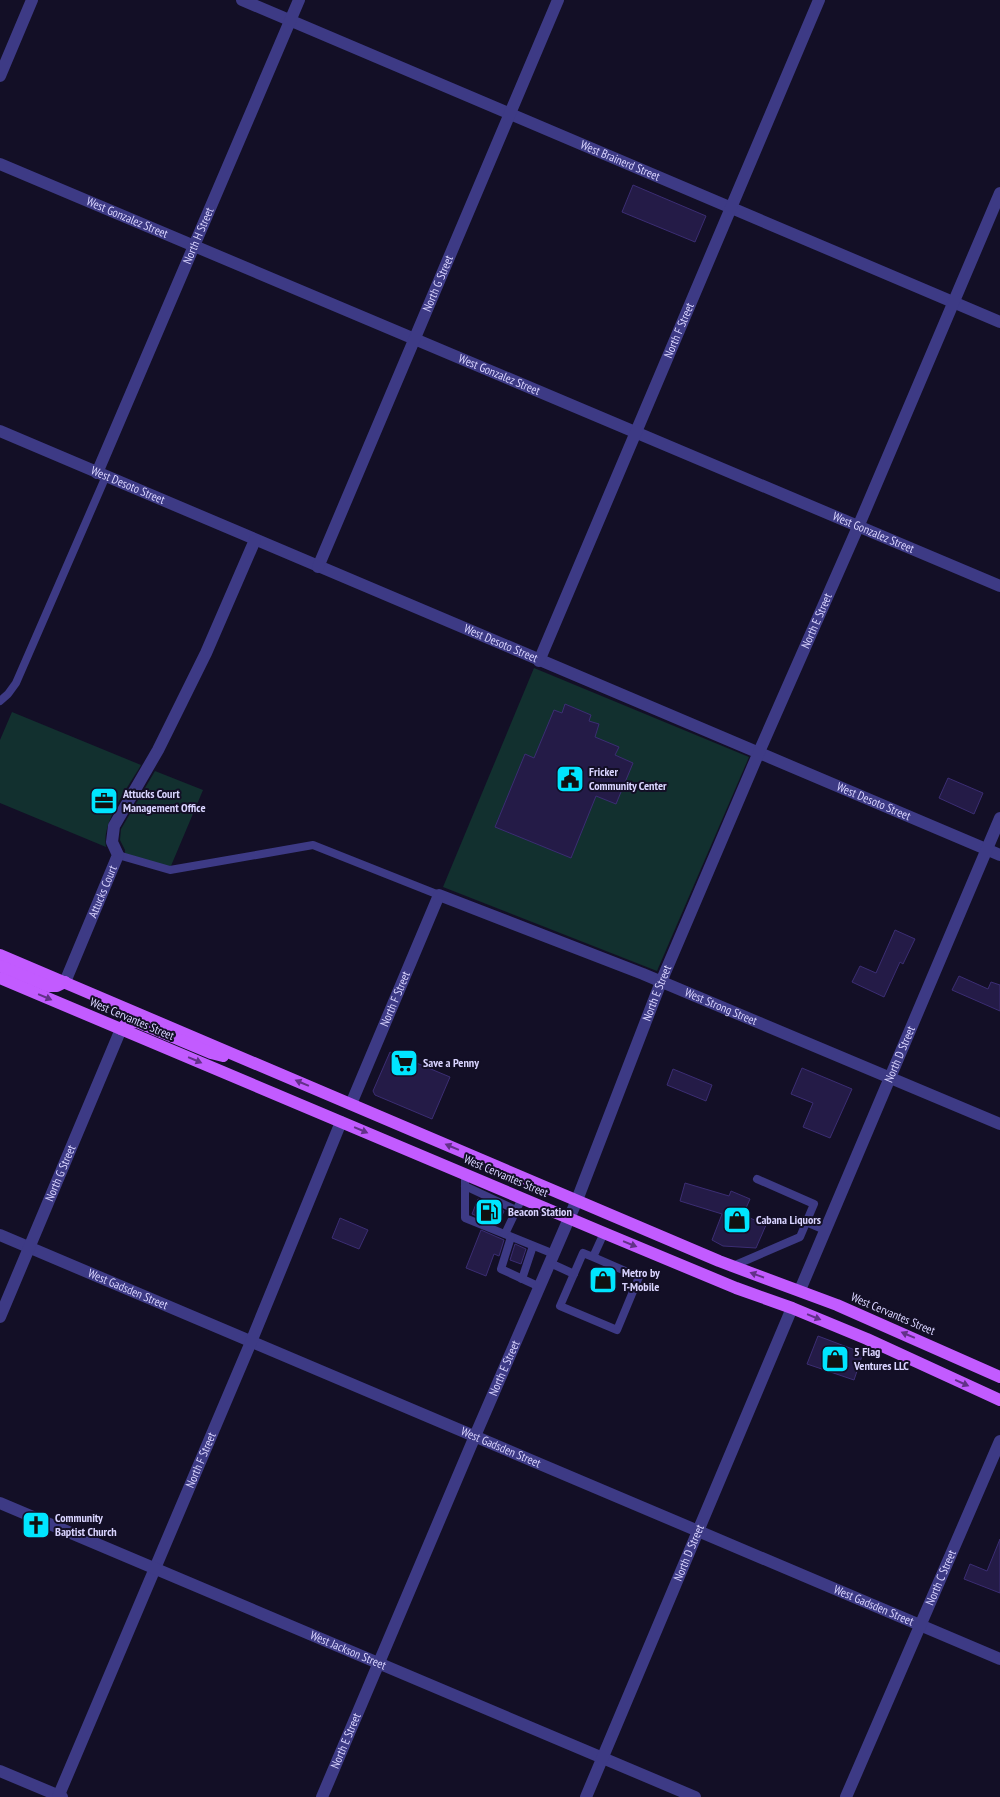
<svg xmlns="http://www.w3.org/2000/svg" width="1000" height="1797" font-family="'PT Sans Narrow',sans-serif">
<rect width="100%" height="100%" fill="#130f26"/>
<g fill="#12302f">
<path d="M534,668L749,757L657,971L443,887Z"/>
<path d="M12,712L141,765C129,786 101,822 106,847L0,803V740Z"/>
<path d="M155,771L203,790L168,873L125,855V850L120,840L121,829Z"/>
</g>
<g fill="#241b47" stroke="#3b2d73">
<path d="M633,185L706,216L695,242L622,212Z"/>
<path d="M565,704L591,715L589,721L599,724L595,737L619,747L615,755L633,763L616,804L596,796L571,858L495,827L525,754L534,758L554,710L562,713Z"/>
<path d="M948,778L983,793L974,814L939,798Z"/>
<path d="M895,930L915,939L903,964L900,962L884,997L852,982L860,966L876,973Z"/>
<path d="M959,976L988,989L991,982L1000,985V1011L952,990Z"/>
<path d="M390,1052L450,1077L432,1119L375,1095L373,1091Z"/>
<path d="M802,1068L852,1089L830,1138L803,1127L813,1103L791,1094Z"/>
<path d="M673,1069L712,1085L706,1101L667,1085Z"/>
<path d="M685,1183L729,1196L731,1191L750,1199L743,1215L766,1225L756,1248L723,1246L712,1240L722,1214L680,1201Z"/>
<path d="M478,1199L504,1211L498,1225L472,1214Z"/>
<path d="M340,1218L368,1230L359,1249L332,1238Z"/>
<path d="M481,1230L504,1240L499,1256L494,1254L486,1276L466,1268Z"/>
<path d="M515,1244L526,1249L521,1264L510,1260Z"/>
<path d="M818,1336L863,1353L854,1380L807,1364Z"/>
<path d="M1000,1539V1593L964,1579L970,1564L987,1571Z"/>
</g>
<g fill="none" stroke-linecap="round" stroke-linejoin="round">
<g stroke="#3d3a85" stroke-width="8">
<path d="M0,701L8,694L16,683L106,476"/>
<path d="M118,855L170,870L313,845L439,895"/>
<path d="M465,1174V1218L554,1254"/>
<path d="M465,1186L516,1210"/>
<path d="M806,1222L825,1230"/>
<path d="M505,1234L522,1198"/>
<path d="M511,1237L501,1269L540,1287"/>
<path d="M593,1257L583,1253L560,1306L617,1330L639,1277L593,1257L604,1233"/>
<path d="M550,1263L574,1274"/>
<path d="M733,1266L800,1237L814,1204L757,1179"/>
<path d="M522,1279L533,1246"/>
</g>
<g stroke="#3d3a85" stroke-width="12">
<path id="s1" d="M242,0L1000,322"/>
<path d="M0,76L32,0"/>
<path id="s2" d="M0,164L1000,586"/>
<path id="s3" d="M0,431L1000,855"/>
<path id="s4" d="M97,473L299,0"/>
<path id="s5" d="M318,567L558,0"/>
<path id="s6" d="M539,661L819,0"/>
<path id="s7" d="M65,982L118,855L112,842L114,826L158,750L206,653L255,540"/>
<path id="s8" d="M351,1104L439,895L643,974L1000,1124"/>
<path id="s9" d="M0,1235L1000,1659"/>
<path id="s10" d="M0,1317L121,1029"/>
<path d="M0,1771L62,1797"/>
<path id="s11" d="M58,1797L251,1342L341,1122"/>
<path id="s12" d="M846,1797L1000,1441"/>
</g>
<g stroke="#3d3a85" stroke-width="12">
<path id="s13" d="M800,1290L1000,818"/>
<path id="s14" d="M0,1503L695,1797"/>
<path id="s15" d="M322,1797L475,1436L577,1200L661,982L759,752L858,527L1000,193"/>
<path id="s16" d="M586,1797L792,1308"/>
</g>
<g stroke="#c25bff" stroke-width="12">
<path d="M0,955L719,1261L837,1305L1000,1377"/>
<path d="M0,966L48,986H57L65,982"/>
<path d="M0,978L604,1233L736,1288L792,1308L867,1339L1000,1400"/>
<path d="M121,1029L127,1023L137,1022L211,1053L223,1056"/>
</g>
</g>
<defs><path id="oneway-solid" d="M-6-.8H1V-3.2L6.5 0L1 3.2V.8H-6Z" transform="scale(1.25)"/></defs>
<g fill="#623188">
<use href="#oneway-solid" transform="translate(45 997) rotate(23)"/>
<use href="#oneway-solid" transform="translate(195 1060) rotate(23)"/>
<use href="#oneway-solid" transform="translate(302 1083) rotate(-157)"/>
<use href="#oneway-solid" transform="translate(361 1130) rotate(23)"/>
<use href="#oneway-solid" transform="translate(452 1147) rotate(-157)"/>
<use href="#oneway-solid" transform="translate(630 1244) rotate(22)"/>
<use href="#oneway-solid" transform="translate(757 1275) rotate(-160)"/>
<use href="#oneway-solid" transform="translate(814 1317) rotate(22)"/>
<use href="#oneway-solid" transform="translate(908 1335) rotate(-157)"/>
<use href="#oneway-solid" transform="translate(962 1383) rotate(24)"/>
</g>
<defs>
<symbol id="civic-square" viewBox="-11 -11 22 22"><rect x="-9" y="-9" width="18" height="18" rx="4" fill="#00e5ff" stroke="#130f26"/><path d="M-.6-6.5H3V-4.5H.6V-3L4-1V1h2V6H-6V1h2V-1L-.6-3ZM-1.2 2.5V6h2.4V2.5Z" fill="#111"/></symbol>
<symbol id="office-square" viewBox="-11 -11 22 22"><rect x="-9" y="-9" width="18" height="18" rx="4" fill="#00e5ff" stroke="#130f26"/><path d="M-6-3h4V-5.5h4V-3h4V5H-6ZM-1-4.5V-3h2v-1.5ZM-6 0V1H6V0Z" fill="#111"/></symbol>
<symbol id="supermarket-square" viewBox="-11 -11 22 22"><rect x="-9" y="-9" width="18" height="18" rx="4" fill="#00e5ff" stroke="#130f26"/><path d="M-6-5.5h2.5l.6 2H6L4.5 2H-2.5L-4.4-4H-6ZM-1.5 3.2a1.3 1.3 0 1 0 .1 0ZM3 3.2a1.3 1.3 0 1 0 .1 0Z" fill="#111"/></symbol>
<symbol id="fuel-square" viewBox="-11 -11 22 22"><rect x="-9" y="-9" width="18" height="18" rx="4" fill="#00e5ff" stroke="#130f26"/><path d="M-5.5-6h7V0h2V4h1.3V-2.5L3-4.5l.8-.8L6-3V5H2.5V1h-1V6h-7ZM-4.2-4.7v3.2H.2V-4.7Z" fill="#111"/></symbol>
<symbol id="shop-square" viewBox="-11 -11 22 22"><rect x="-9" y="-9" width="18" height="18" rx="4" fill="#00e5ff" stroke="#130f26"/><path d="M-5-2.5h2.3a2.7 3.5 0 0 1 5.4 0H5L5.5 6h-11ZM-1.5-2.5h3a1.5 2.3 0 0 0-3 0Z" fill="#111"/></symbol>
<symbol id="church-square" viewBox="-11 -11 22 22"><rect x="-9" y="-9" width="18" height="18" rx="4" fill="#00e5ff" stroke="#130f26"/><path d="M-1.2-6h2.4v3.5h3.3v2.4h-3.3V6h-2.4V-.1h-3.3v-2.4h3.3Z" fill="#111"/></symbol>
</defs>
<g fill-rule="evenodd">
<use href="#civic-square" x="554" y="763" width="32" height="32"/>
<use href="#office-square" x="88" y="785" width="32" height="32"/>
<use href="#supermarket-square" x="388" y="1047" width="32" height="32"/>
<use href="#fuel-square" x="473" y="1196" width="32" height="32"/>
<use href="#shop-square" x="721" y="1204" width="32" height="32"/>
<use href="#shop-square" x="587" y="1264" width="32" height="32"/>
<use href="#shop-square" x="819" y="1343" width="32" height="32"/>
<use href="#church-square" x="20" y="1509" width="32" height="32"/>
</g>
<g text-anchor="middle" stroke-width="4" stroke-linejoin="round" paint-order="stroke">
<g font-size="12" fill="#d9d4ff" stroke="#130f26">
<text dy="4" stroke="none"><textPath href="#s1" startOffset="411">West Brainerd Street</textPath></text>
<text dy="4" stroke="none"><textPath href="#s2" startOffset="138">West Gonzalez Street</textPath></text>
<text dy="4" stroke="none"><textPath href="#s4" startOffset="258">North H Street</textPath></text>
<text dy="4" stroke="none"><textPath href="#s5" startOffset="308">North G Street</textPath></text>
<text dy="4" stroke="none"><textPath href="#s6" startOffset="359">North F Street</textPath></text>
<text dy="4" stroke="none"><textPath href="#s2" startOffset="542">West Gonzalez Street</textPath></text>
<text dy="4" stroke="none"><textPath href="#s3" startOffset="139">West Desoto Street</textPath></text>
<text dy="4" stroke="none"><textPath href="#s2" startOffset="948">West Gonzalez Street</textPath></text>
<text dy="4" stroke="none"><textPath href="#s15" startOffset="1276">North E Street</textPath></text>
<text dy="4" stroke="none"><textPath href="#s3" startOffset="544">West Desoto Street</textPath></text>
<text dy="4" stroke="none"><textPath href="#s3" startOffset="949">West Desoto Street</textPath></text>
<text dy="4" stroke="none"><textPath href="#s7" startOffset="98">Attucks Court</textPath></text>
<text dy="4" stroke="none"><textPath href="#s15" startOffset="871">North E Street</textPath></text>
<text dy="4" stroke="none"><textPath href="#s8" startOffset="114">North F Street</textPath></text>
<text dy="4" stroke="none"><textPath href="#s8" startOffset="530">West Strong Street</textPath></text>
<text transform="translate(132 1019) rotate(23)" y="4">West Cervantes Street</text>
<text dy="4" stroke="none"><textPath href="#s13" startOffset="256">North D Street</textPath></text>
<text dy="4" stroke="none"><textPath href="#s10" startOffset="156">North G Street</textPath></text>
<text transform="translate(506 1176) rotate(23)" y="4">West Cervantes Street</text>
<text dy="4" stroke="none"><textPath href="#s9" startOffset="139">West Gadsden Street</textPath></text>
<text transform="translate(893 1314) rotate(23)" y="4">West Cervantes Street</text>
<text dy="4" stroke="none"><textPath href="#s15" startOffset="466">North E Street</textPath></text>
<text dy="4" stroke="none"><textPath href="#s9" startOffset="544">West Gadsden Street</textPath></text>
<text dy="4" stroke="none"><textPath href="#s11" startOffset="366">North F Street</textPath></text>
<text dy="4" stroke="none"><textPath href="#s16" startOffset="265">North D Street</textPath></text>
<text dy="4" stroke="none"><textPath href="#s12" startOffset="239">North C Street</textPath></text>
<text dy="4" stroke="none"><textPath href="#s9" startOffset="949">West Gadsden Street</textPath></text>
<text dy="4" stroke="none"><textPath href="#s14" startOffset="378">West Jackson Street</textPath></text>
<text dy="4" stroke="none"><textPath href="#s15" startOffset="61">North E Street</textPath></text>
</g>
<g font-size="12" font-weight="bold" fill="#d9d4ff" stroke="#130f26" text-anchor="start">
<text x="589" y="776">Fricker<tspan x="589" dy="14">Community Center</tspan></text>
<text x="123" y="798">Attucks Court<tspan x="123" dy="14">Management Office</tspan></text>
<text x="423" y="1067">Save a Penny</text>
<text x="508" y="1216">Beacon Station</text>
<text x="756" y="1224">Cabana Liquors</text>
<text x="622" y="1277">Metro by<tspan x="622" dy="14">T-Mobile</tspan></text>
<text x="854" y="1356">5 Flag<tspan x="854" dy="14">Ventures LLC</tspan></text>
<text x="55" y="1522">Community<tspan x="55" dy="14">Baptist Church</tspan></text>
</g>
</g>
</svg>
